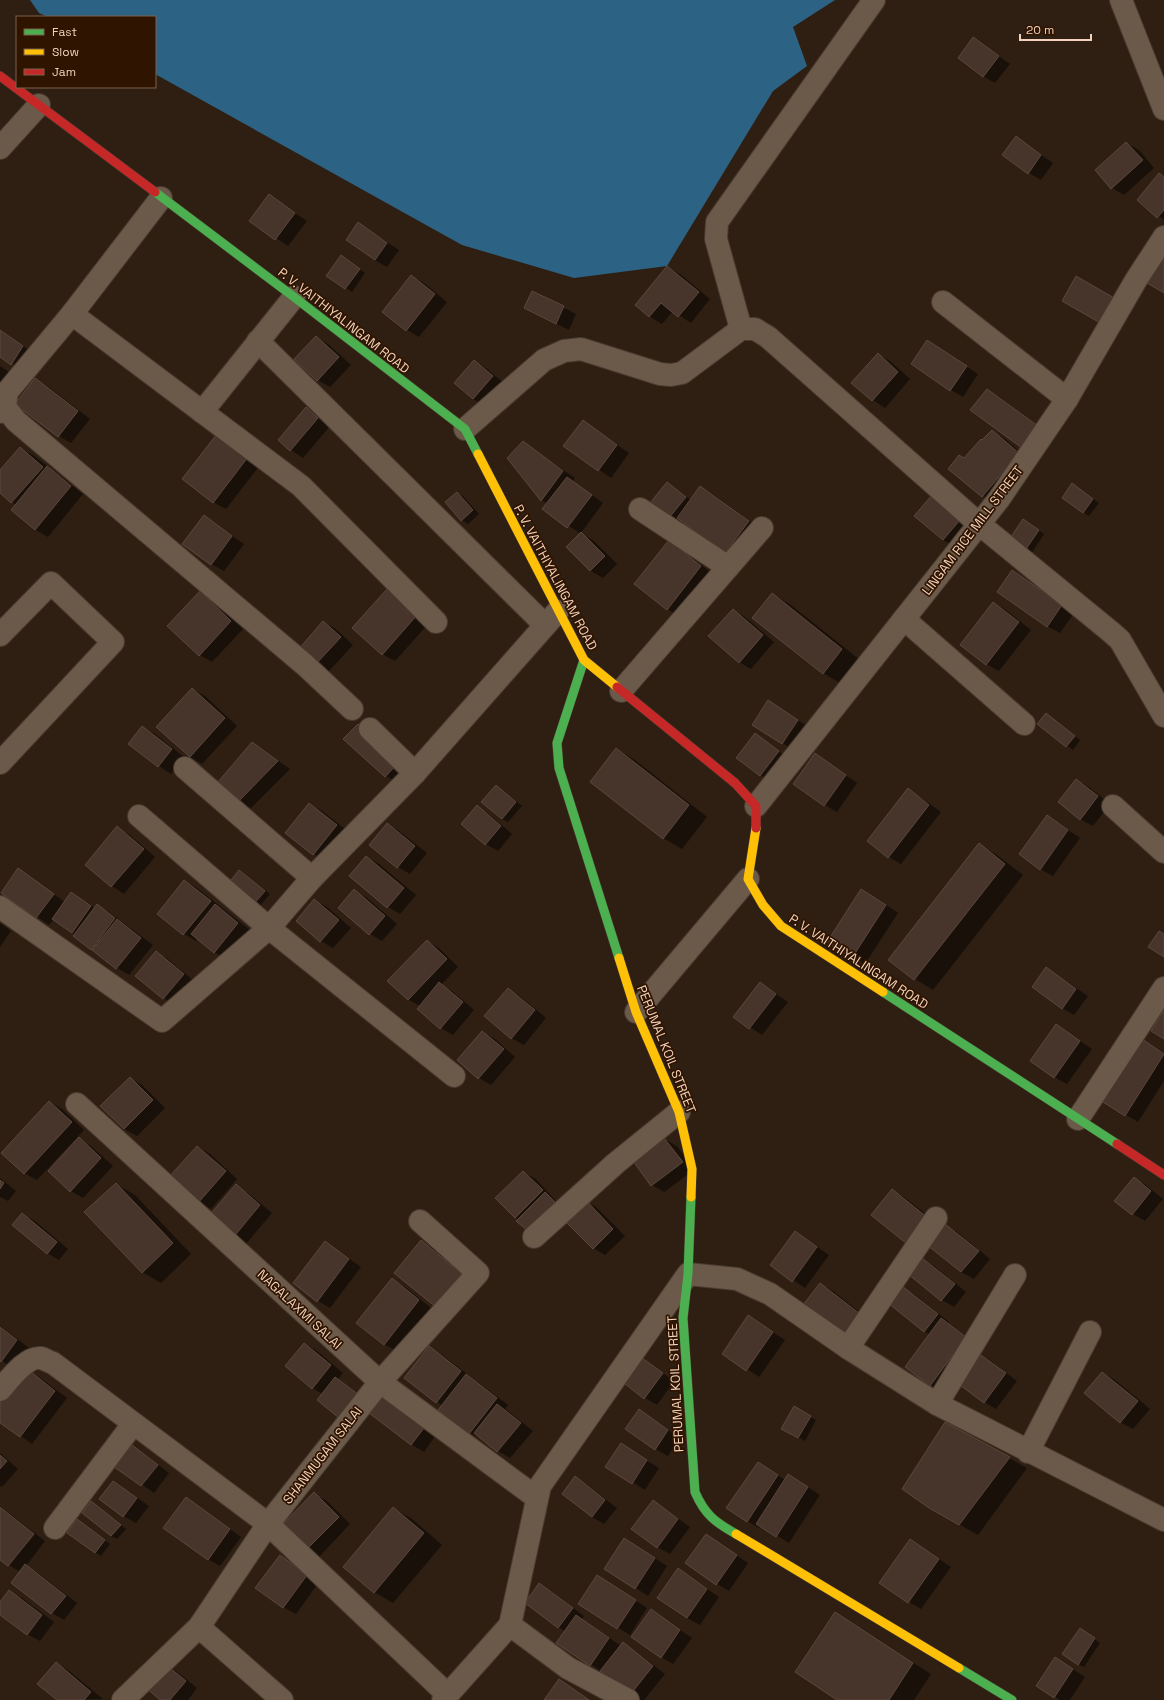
<svg xmlns="http://www.w3.org/2000/svg" width="1164" height="1700" font-family="'Space Grotesk',sans-serif">
<rect width="100%" height="100%" fill="#2e1f12"/>
<path fill="#2c6384" d="M30,0H835L793,27L807,66L773,91L667,266L574,278L462,245L155,74V17H48L39,13Z"/>
<g fill="#0007">
<path d="M973,38L1010,64L995,83L983,76Z"/>
<path d="M1016,138L1053,163L1041,180L1029,173Z"/>
<path d="M1126,143L1139,150L1154,168L1124,195L1112,188Z"/>
<path d="M1160,174L1164,177V220L1138,200Z"/>
<path d="M269,196L307,221L288,246L251,221Z"/>
<path d="M358,224L399,250L387,267L375,260Z"/>
<path d="M347,260L365,273L352,292L327,275Z"/>
<path d="M667,267L680,274L710,299L691,323L673,311L662,324L650,317L636,305Z"/>
<path d="M411,276L424,283L447,302L419,337L407,330Z"/>
<path d="M533,292L576,314L569,330L525,308Z"/>
<path d="M0,330L35,354L24,371L0,356Z"/>
<path d="M316,337L328,344L351,365L330,387L318,380Z"/>
<path d="M927,341L978,374L963,397L951,390Z"/>
<path d="M878,354L890,361L910,379L885,408L873,400L853,383Z"/>
<path d="M475,361L487,369L505,384L486,406L473,399Z"/>
<path d="M0,366L9,372L0,386Z"/>
<path d="M35,379L47,386L90,419L71,443L59,436L17,404Z"/>
<path d="M987,390L999,397L1049,434L1034,454Z"/>
<path d="M306,408L318,415L330,426L303,458L291,450L279,440Z"/>
<path d="M583,421L629,453L611,478L565,446Z"/>
<path d="M992,431L1004,438L1031,461L995,503L983,496L965,459Z"/>
<path d="M230,442L260,465L226,509L213,502Z"/>
<path d="M523,443L575,478L573,481L603,503L581,533L594,541L617,564L603,578L591,571L568,547L581,534L544,509L548,504L541,500L508,458Z"/>
<path d="M21,448L33,455L83,494L48,537L36,530L12,510L16,505L0,492V472Z"/>
<path d="M668,483L691,500L701,487L713,494L761,529L737,560L725,553L683,522L682,524L669,517Z"/>
<path d="M1078,488L1099,503L1089,516L1083,512Z"/>
<path d="M457,493L463,496L479,514L468,524L462,520L446,502Z"/>
<path d="M932,497L972,527L956,547L943,540Z"/>
<path d="M204,517L244,544L224,571L211,564Z"/>
<path d="M1029,523L1044,534L1029,557L1023,554Z"/>
<path d="M669,542L681,549L713,574L680,616L667,609Z"/>
<path d="M1012,571L1074,613L1060,633L1047,626Z"/>
<path d="M387,590L400,597L429,623L395,661L382,654Z"/>
<path d="M200,593L212,600L243,629L212,662L200,655Z"/>
<path d="M772,594L791,605L860,660L842,684L823,673Z"/>
<path d="M994,603L1006,610L1031,630L999,671L986,664Z"/>
<path d="M733,610L745,617L774,642L751,669L739,662Z"/>
<path d="M323,622L336,629L353,645L328,672L316,664Z"/>
<path d="M193,689L205,696L237,726L202,764L190,757Z"/>
<path d="M781,709L810,728L795,751L754,725Z"/>
<path d="M1047,714L1080,740L1073,750L1039,724Z"/>
<path d="M142,727L155,734L184,757L171,774L159,766L129,744Z"/>
<path d="M755,735L790,759L773,782L760,775Z"/>
<path d="M345,739L411,769L398,783L386,776Z"/>
<path d="M253,744L290,769L250,809L238,802Z"/>
<path d="M617,749L635,760L707,817L682,849L663,838Z"/>
<path d="M815,754L857,783L837,812L825,805Z"/>
<path d="M1077,780L1089,787L1110,804L1093,826L1080,819Z"/>
<path d="M497,786L522,806L508,822L502,819Z"/>
<path d="M908,790L920,797L941,812L901,864L889,857Z"/>
<path d="M310,804L322,811L349,832L326,861L314,854L287,832Z"/>
<path d="M477,807L489,814L512,834L498,851L486,844Z"/>
<path d="M1047,816L1080,838L1053,876L1040,869Z"/>
<path d="M387,824L399,831L427,853L410,874L398,867Z"/>
<path d="M118,828L130,835L155,857L124,894L112,886L86,865Z"/>
<path d="M979,844L997,855L1023,875L933,990L915,979L889,959Z"/>
<path d="M367,857L379,864L416,895L400,914L388,907Z"/>
<path d="M18,870L65,902L72,893L95,908L97,905L109,912L153,945L129,975L117,968L54,919L49,925L2,892Z"/>
<path d="M239,871L270,894L259,907L254,904Z"/>
<path d="M185,881L197,888L250,930L227,959L214,952L198,939L196,941L184,934Z"/>
<path d="M355,891L367,898L397,924L382,941L370,934Z"/>
<path d="M874,897L898,913L865,964L828,942Z"/>
<path d="M314,900L327,907L351,928L333,948L321,941L297,921Z"/>
<path d="M0,923L11,931L0,947Z"/>
<path d="M427,941L439,948L458,967L441,985L452,991L474,1010L453,1035L441,1028L420,1006L409,1000L389,981Z"/>
<path d="M156,952L168,959L195,982L176,1005L163,998Z"/>
<path d="M1047,968L1088,996L1074,1015L1062,1008Z"/>
<path d="M760,983L788,1002L762,1035L735,1017Z"/>
<path d="M508,989L520,996L546,1018L524,1045L511,1038Z"/>
<path d="M1056,1025L1092,1049L1067,1084L1054,1077Z"/>
<path d="M482,1032L495,1039L515,1057L491,1085L479,1078Z"/>
<path d="M1155,1048L1164,1053V1081L1138,1122L1104,1102Z"/>
<path d="M130,1078L142,1085L165,1108L137,1136L124,1129Z"/>
<path d="M49,1102L62,1109L84,1130L37,1180L24,1173Z"/>
<path d="M79,1139L91,1146L113,1166L83,1198L71,1191L49,1171Z"/>
<path d="M664,1139L677,1146L694,1170L664,1192L652,1185Z"/>
<path d="M198,1147L210,1154L237,1179L211,1209L198,1202Z"/>
<path d="M523,1172L536,1179L554,1199L570,1213L584,1200L596,1207L625,1236L605,1255L593,1248L564,1217L520,1220L515,1217Z"/>
<path d="M0,1178L16,1191L8,1201L0,1197Z"/>
<path d="M1134,1178L1146,1185L1163,1199L1145,1221L1133,1214Z"/>
<path d="M116,1184L135,1195L191,1254L161,1283L142,1272Z"/>
<path d="M236,1186L248,1193L272,1213L245,1245L233,1238Z"/>
<path d="M892,1190L904,1197L940,1225L920,1250Z"/>
<path d="M22,1214L35,1221L68,1249L59,1260L47,1253Z"/>
<path d="M945,1225L957,1232L990,1259L974,1279L961,1272L928,1245Z"/>
<path d="M795,1232L829,1255L805,1288L771,1265Z"/>
<path d="M325,1242L361,1267L330,1308L318,1301Z"/>
<path d="M422,1242L434,1249L476,1283L396,1273Z"/>
<path d="M922,1259L934,1266L966,1292L954,1307L942,1300Z"/>
<path d="M393,1280L405,1287L431,1308L396,1351L384,1344Z"/>
<path d="M821,1284L833,1291L872,1322L843,1336Z"/>
<path d="M902,1287L914,1294L949,1322L948,1323L978,1345L943,1392L930,1385V1335L924,1331Z"/>
<path d="M749,1317L785,1340L759,1377L723,1353Z"/>
<path d="M0,1326L29,1348L14,1368L0,1360Z"/>
<path d="M305,1344L317,1351L343,1373L338,1379L370,1401L323,1394L312,1388Z"/>
<path d="M429,1348L442,1355L508,1405L505,1409L533,1431L510,1458L498,1451L483,1439L470,1433L443,1406L406,1378Z"/>
<path d="M979,1354L991,1361L1017,1381L996,1409L984,1402Z"/>
<path d="M643,1359L674,1381L657,1405L645,1398Z"/>
<path d="M27,1370L39,1377L67,1398L32,1444L0,1421V1404Z"/>
<path d="M1103,1373L1115,1380L1150,1409L1133,1429L1120,1422Z"/>
<path d="M382,1398L435,1436L424,1452L411,1444Z"/>
<path d="M794,1408L816,1420L805,1441L782,1428Z"/>
<path d="M639,1410L680,1438L668,1456L655,1449Z"/>
<path d="M127,1443L139,1450L169,1473L154,1493L112,1463Z"/>
<path d="M633,1452L659,1468L645,1490L607,1466Z"/>
<path d="M0,1453L18,1469L2,1487L0,1486Z"/>
<path d="M1009,1458L1027,1468L978,1535L929,1507Z"/>
<path d="M759,1463L785,1480L800,1482L820,1495L789,1543L761,1526L759,1528L747,1521Z"/>
<path d="M575,1478L587,1485L617,1508L604,1524L592,1517Z"/>
<path d="M114,1482L149,1506L136,1523L123,1516Z"/>
<path d="M314,1494L327,1501L350,1524L319,1557L306,1550Z"/>
<path d="M186,1499L198,1506L241,1537L220,1566L208,1559Z"/>
<path d="M653,1501L690,1527L670,1554L657,1547Z"/>
<path d="M91,1502L126,1529L117,1539L111,1536Z"/>
<path d="M0,1506L45,1541L26,1566L38,1573L77,1603L64,1620L52,1613L13,1582L20,1572L0,1559Z"/>
<path d="M393,1508L412,1519L442,1545L393,1603L374,1592Z"/>
<path d="M78,1520L110,1544L101,1556L95,1552Z"/>
<path d="M706,1535L748,1563L729,1591L717,1584Z"/>
<path d="M625,1539L667,1566L648,1596L606,1569Z"/>
<path d="M911,1540L951,1567L921,1609L909,1602Z"/>
<path d="M280,1556L319,1582L296,1614L283,1607Z"/>
<path d="M690,1577L719,1597L700,1625L687,1618Z"/>
<path d="M610,1584L647,1608L630,1635L580,1604Z"/>
<path d="M540,1585L552,1592L584,1616L582,1619L621,1646L623,1643L635,1651L665,1674L644,1700H640L631,1695L601,1671L558,1643L566,1632L558,1627Z"/>
<path d="M9,1591L22,1598L54,1622L40,1641L27,1634L0,1614V1603Z"/>
<path d="M652,1611L692,1638L673,1664L661,1657Z"/>
<path d="M835,1613L931,1674L914,1700H839Z"/>
<path d="M1086,1633L1100,1643L1084,1667L1078,1664Z"/>
<path d="M56,1663L68,1670L103,1699L58,1700Z"/>
<path d="M164,1664L176,1671L197,1688L188,1700H162Z"/>
<path d="M1068,1666L1085,1677L1070,1700H1060L1038,1686Z"/>
</g>
<g fill="#47342a" stroke="#5b473d">
<path d="M973,37L999,56L983,77L958,58Z"/>
<path d="M1016,136L1041,155L1028,174L1002,155Z"/>
<path d="M1126,142L1143,160L1111,189L1095,170Z"/>
<path d="M1159,173L1164,177V210L1157,218L1137,200Z"/>
<path d="M269,194L295,213L275,240L249,221Z"/>
<path d="M358,222L387,243L375,260L346,240Z"/>
<path d="M1164,253V293L1147,283Z"/>
<path d="M341,255L360,269L345,289L326,276Z"/>
<path d="M667,266L699,292L678,317L661,303L649,317L635,305Z"/>
<path d="M411,275L435,294L406,331L382,312Z"/>
<path d="M1076,276L1116,299L1102,324L1062,301Z"/>
<path d="M532,291L564,306L556,324L524,308Z"/>
<path d="M0,330L23,346L11,365L0,357Z"/>
<path d="M316,336L339,357L317,381L294,359Z"/>
<path d="M927,340L967,366L950,391L911,364Z"/>
<path d="M878,353L898,372L872,401L851,383Z"/>
<path d="M474,360L493,376L473,399L454,383Z"/>
<path d="M35,378L78,411L58,437L15,404Z"/>
<path d="M987,389L1038,426L1022,448L970,410Z"/>
<path d="M306,407L318,418L290,451L278,440Z"/>
<path d="M583,420L617,445L598,471L563,446Z"/>
<path d="M992,430L1019,453L982,497L948,469L959,455L964,458L981,439L982,440Z"/>
<path d="M217,434L248,457L213,503L182,479Z"/>
<path d="M523,441L563,471L541,501L507,458Z"/>
<path d="M20,447L43,467L11,503L0,493V470Z"/>
<path d="M47,466L71,486L35,530L11,510Z"/>
<path d="M567,477L592,495L567,528L542,509Z"/>
<path d="M667,482L686,497L669,518L650,503Z"/>
<path d="M1072,483L1093,499L1083,513L1062,498Z"/>
<path d="M700,486L749,521L725,553L677,518Z"/>
<path d="M457,492L473,510L461,521L445,502Z"/>
<path d="M932,495L960,520L943,540L914,516Z"/>
<path d="M204,515L232,536L211,565L182,544Z"/>
<path d="M1023,519L1039,530L1022,555L1006,544Z"/>
<path d="M581,532L605,556L590,571L566,547Z"/>
<path d="M669,540L701,566L667,610L634,584Z"/>
<path d="M1012,570L1062,605L1047,627L997,592Z"/>
<path d="M387,589L417,615L382,655L352,628Z"/>
<path d="M200,591L231,621L199,656L167,626Z"/>
<path d="M772,593L842,649L823,674L752,618Z"/>
<path d="M993,602L1019,622L986,665L960,645Z"/>
<path d="M733,609L763,635L739,663L708,636Z"/>
<path d="M323,621L341,637L315,665L298,650Z"/>
<path d="M192,688L225,718L190,757L156,727Z"/>
<path d="M768,700L798,720L782,744L752,725Z"/>
<path d="M1046,713L1075,736L1066,747L1037,724Z"/>
<path d="M358,724L400,761L385,777L343,739Z"/>
<path d="M142,726L172,749L158,767L128,744Z"/>
<path d="M755,733L779,751L760,776L736,758Z"/>
<path d="M252,742L278,761L237,803L218,782Z"/>
<path d="M616,748L689,805L663,839L590,782Z"/>
<path d="M815,753L846,775L824,806L793,784Z"/>
<path d="M1076,779L1098,796L1080,820L1058,802Z"/>
<path d="M496,785L516,802L502,819L481,802Z"/>
<path d="M908,788L929,805L888,858L867,841Z"/>
<path d="M309,803L337,825L313,855L285,833Z"/>
<path d="M477,805L501,826L485,845L461,824Z"/>
<path d="M1047,815L1068,830L1040,870L1019,854Z"/>
<path d="M387,823L415,846L397,868L369,845Z"/>
<path d="M117,826L144,849L111,887L85,865Z"/>
<path d="M979,843L1005,864L914,980L888,960Z"/>
<path d="M366,856L404,888L387,908L349,876Z"/>
<path d="M18,868L54,894L36,918L1,893Z"/>
<path d="M239,870L265,891L253,905L228,884Z"/>
<path d="M184,880L211,901L183,935L157,914Z"/>
<path d="M354,889L385,916L369,935L338,908Z"/>
<path d="M861,889L886,905L852,958L827,942Z"/>
<path d="M71,892L91,906L72,933L52,919Z"/>
<path d="M314,899L339,920L320,942L296,921Z"/>
<path d="M97,904L115,918L91,950L73,936Z"/>
<path d="M215,904L238,923L214,953L191,934Z"/>
<path d="M117,919L141,938L116,969L92,950Z"/>
<path d="M1159,931L1164,934V957L1148,947Z"/>
<path d="M427,940L447,959L408,1000L387,981Z"/>
<path d="M156,951L184,974L163,999L135,976Z"/>
<path d="M1046,967L1076,989L1062,1009L1032,987Z"/>
<path d="M439,982L463,1002L440,1029L417,1009Z"/>
<path d="M760,982L776,994L749,1029L733,1017Z"/>
<path d="M508,988L535,1010L511,1039L484,1016Z"/>
<path d="M1164,1010V1039L1151,1031Z"/>
<path d="M1056,1024L1080,1041L1054,1078L1030,1061Z"/>
<path d="M482,1031L504,1049L478,1079L457,1060Z"/>
<path d="M1142,1039L1164,1054L1125,1116L1103,1102Z"/>
<path d="M130,1077L153,1100L124,1129L100,1106Z"/>
<path d="M49,1101L72,1122L24,1174L1,1153Z"/>
<path d="M79,1137L101,1158L70,1192L48,1171Z"/>
<path d="M664,1138L683,1162L651,1186L633,1161Z"/>
<path d="M197,1146L226,1171L198,1203L169,1177Z"/>
<path d="M523,1171L543,1190L515,1218L495,1198Z"/>
<path d="M1134,1177L1151,1191L1132,1215L1114,1201Z"/>
<path d="M0,1180L4,1183L0,1189Z"/>
<path d="M116,1183L173,1243L142,1273L84,1212Z"/>
<path d="M236,1184L260,1205L232,1239L207,1218Z"/>
<path d="M892,1189L928,1218L907,1244L871,1215Z"/>
<path d="M545,1192L558,1205L528,1231L516,1221Z"/>
<path d="M584,1198L613,1229L593,1249L563,1219Z"/>
<path d="M22,1213L57,1242L47,1254L12,1225Z"/>
<path d="M945,1224L979,1251L961,1272L927,1245Z"/>
<path d="M795,1231L817,1247L792,1282L770,1265Z"/>
<path d="M421,1240L464,1276L437,1308L394,1273Z"/>
<path d="M325,1241L349,1259L317,1302L293,1283Z"/>
<path d="M922,1258L955,1284L941,1301L908,1274Z"/>
<path d="M392,1278L419,1300L384,1345L356,1323Z"/>
<path d="M820,1283L860,1314L843,1337L803,1305Z"/>
<path d="M902,1286L938,1314L924,1332L888,1303Z"/>
<path d="M748,1315L773,1332L746,1371L722,1354Z"/>
<path d="M941,1318L966,1337L930,1386L905,1367Z"/>
<path d="M0,1327L17,1340L1,1362L0,1361Z"/>
<path d="M304,1343L331,1365L312,1389L285,1366Z"/>
<path d="M429,1346L461,1371L436,1403L404,1378Z"/>
<path d="M978,1353L1006,1373L984,1403L956,1382Z"/>
<path d="M642,1358L663,1373L644,1399L624,1383Z"/>
<path d="M26,1368L55,1391L20,1437L0,1423V1403Z"/>
<path d="M1102,1372L1138,1401L1120,1423L1084,1393Z"/>
<path d="M466,1374L497,1398L469,1434L438,1410Z"/>
<path d="M335,1377L358,1394L339,1418L317,1400Z"/>
<path d="M382,1396L424,1428L411,1445L369,1413Z"/>
<path d="M497,1404L521,1423L497,1452L474,1433Z"/>
<path d="M794,1406L811,1416L798,1438L781,1429Z"/>
<path d="M639,1409L668,1430L655,1450L625,1429Z"/>
<path d="M945,1422L1010,1457L959,1525L929,1508L902,1489Z"/>
<path d="M127,1441L158,1465L141,1486L110,1464Z"/>
<path d="M621,1443L647,1460L632,1484L605,1467Z"/>
<path d="M0,1455L7,1461L0,1469Z"/>
<path d="M758,1462L778,1475L747,1522L726,1508Z"/>
<path d="M788,1474L808,1487L776,1537L756,1524Z"/>
<path d="M575,1476L605,1500L592,1517L562,1494Z"/>
<path d="M113,1481L137,1498L123,1517L99,1499Z"/>
<path d="M314,1492L339,1517L306,1550L281,1526Z"/>
<path d="M186,1497L230,1529L208,1560L163,1528Z"/>
<path d="M653,1500L678,1519L657,1548L631,1529Z"/>
<path d="M91,1501L121,1525L111,1536L82,1513Z"/>
<path d="M0,1507L34,1534L8,1566L0,1560Z"/>
<path d="M393,1507L424,1533L374,1593L343,1567Z"/>
<path d="M77,1519L105,1540L95,1553L67,1533Z"/>
<path d="M706,1534L737,1555L716,1585L685,1563Z"/>
<path d="M624,1538L655,1558L635,1589L604,1569Z"/>
<path d="M910,1539L939,1559L908,1603L879,1583Z"/>
<path d="M280,1555L307,1575L283,1608L255,1588Z"/>
<path d="M25,1564L66,1596L51,1614L11,1583Z"/>
<path d="M678,1568L707,1589L687,1618L657,1598Z"/>
<path d="M597,1575L636,1600L617,1629L578,1604Z"/>
<path d="M539,1583L573,1608L558,1628L525,1603Z"/>
<path d="M9,1590L42,1615L27,1635L0,1615V1602Z"/>
<path d="M651,1609L680,1630L661,1658L631,1637Z"/>
<path d="M835,1612L913,1663L889,1700H837L795,1672Z"/>
<path d="M576,1615L609,1638L590,1666L556,1643Z"/>
<path d="M1080,1628L1095,1638L1078,1665L1062,1654Z"/>
<path d="M623,1642L653,1666L630,1695L600,1671Z"/>
<path d="M1055,1657L1073,1669L1054,1698L1036,1686Z"/>
<path d="M56,1662L91,1692L84,1700H57L37,1684Z"/>
<path d="M164,1663L186,1681L170,1700H160L144,1686Z"/>
<path d="M559,1679L589,1700H544Z"/>
</g>
<g fill="none" stroke-linecap="round" stroke-linejoin="round">
<defs>
<g id="street">
<path d="M1121,0L1164,109"/>
<path d="M0,148L39,105"/>
<path d="M943,302L1067,399"/>
<path d="M72,314L301,486L436,622"/>
<path d="M741,329L716,239L717,222L874,0"/>
<path d="M258,341L545,625"/>
<path d="M5,407L16,421L305,665L352,709"/>
<path d="M0,412L5,407L7,392L72,314L161,198"/>
<path d="M202,412L294,297"/>
<path d="M465,429L544,360L564,351L581,349L660,374L671,375L682,373L741,329H755L768,337L978,523L1111,632L1120,640L1164,716"/>
<path d="M640,509L728,567"/>
<path d="M904,619L1024,724"/>
<path d="M0,635L51,583L113,642L0,763"/>
<path d="M621,691L762,528"/>
<path d="M370,729L415,773"/>
<path d="M185,768L312,878"/>
<path d="M756,806L999,499L1067,399L1136,280L1164,237"/>
<path d="M1113,806L1164,852"/>
<path d="M139,816L269,928L454,1076"/>
<path d="M0,907L162,1021L269,928L312,878L415,773L558,611"/>
<path d="M636,1012L748,879"/>
<path d="M77,1104L380,1382L537,1498"/>
<path d="M1078,1119L1164,988"/>
<path d="M534,1237L616,1163L679,1112"/>
<path d="M848,1348L936,1218"/>
<path d="M0,1390C9,1380 26,1356 41,1358C45,1359 49,1362 53,1363L268,1524L448,1695"/>
<path d="M937,1404L1015,1275"/>
<path d="M1028,1452L1090,1332"/>
<path d="M55,1528L133,1424"/>
<path d="M510,1625L568,1668L628,1700"/>
<path d="M199,1627L282,1700"/>
<path d="M123,1700L199,1627L268,1524L380,1382L478,1273L420,1221"/>
<path d="M443,1700L510,1625L540,1486L688,1274L737,1279L770,1294L848,1348L937,1404L1164,1520"/>
</g>
<g id="fast">
<path d="M155,192L294,297L465,429L478,454"/>
<path d="M584,660L557,743L559,768L619,958"/>
<path d="M883,992L1117,1144"/>
<path d="M691,1197L688,1274L683,1318L695,1492C705,1515 715,1522 736,1534"/>
<path d="M959,1668L1012,1700"/>
</g>
<g id="slow">
<path d="M478,454L584,660L617,687"/>
<path d="M756,828L748,879L763,905L781,926L883,992"/>
<path d="M619,958L636,1012L679,1112L692,1169L691,1197"/>
<path d="M736,1534L959,1668"/>
</g>
<g id="jam">
<path d="M0,76L155,192"/>
<path d="M617,687L735,783L756,806V828"/>
<path d="M1117,1144L1164,1175"/>
</g>
</defs>
<use href="#street" stroke="#493b30" stroke-width="24"/>
<use href="#fast" stroke="#493b30" stroke-width="10"/>
<use href="#slow" stroke="#493b30" stroke-width="10"/>
<use href="#jam" stroke="#493b30" stroke-width="10"/>
<use href="#street" stroke="#6b594a" stroke-width="22"/>
<use href="#fast" stroke="#4caf50" stroke-width="9"/>
<use href="#slow" stroke="#ffc107" stroke-width="9"/>
<use href="#jam" stroke="#c62828" stroke-width="9"/>
</g>
<g text-anchor="middle" stroke-width="3.5" stroke-linejoin="round" paint-order="stroke">
<g font-size="13" fill="#f2d2bb" stroke="#2f1400">
<text transform="translate(344 320) rotate(38)" y="5">P. V. VAITHIYALINGAM ROAD</text>
<text transform="translate(972 530) rotate(-53)" y="5">LINGAM RICE MILL STREET</text>
<text transform="translate(556 577) rotate(62)" y="5">P. V. VAITHIYALINGAM ROAD</text>
<text transform="translate(859 961) rotate(33)" y="5">P. V. VAITHIYALINGAM ROAD</text>
<text transform="translate(667 1049) rotate(68)" y="5">PERUMAL KOIL STREET</text>
<text transform="translate(300 1309) rotate(43)" y="5">NAGALAXMI SALAI</text>
<text transform="translate(675 1384) rotate(-93)" y="5">PERUMAL KOIL STREET</text>
<text transform="translate(322 1455) rotate(-52)" y="5">SHANMUGAM SALAI</text>
</g>
</g>
<rect x="16" y="16" width="140" height="72" fill="#2f1400" stroke="#7d604b"/>
<rect x="24" y="29" width="20" height="6" fill="#4caf50" stroke="#7d604b"/>
<text x="52" y="36" font-size="12" fill="#f2d2bb">Fast</text>
<rect x="24" y="49" width="20" height="6" fill="#ffc107" stroke="#7d604b"/>
<text x="52" y="56" font-size="12" fill="#f2d2bb">Slow</text>
<rect x="24" y="69" width="20" height="6" fill="#c62828" stroke="#7d604b"/>
<text x="52" y="76" font-size="12" fill="#f2d2bb">Jam</text>
<path d="M1020 34v6h71v-6" fill="none" stroke="#f2d2bb" stroke-width="2"/>
<text x="1026" y="34" font-size="12" fill="#f2d2bb" stroke="#2f1400" stroke-width="3" paint-order="stroke">20 m</text>
</svg>
